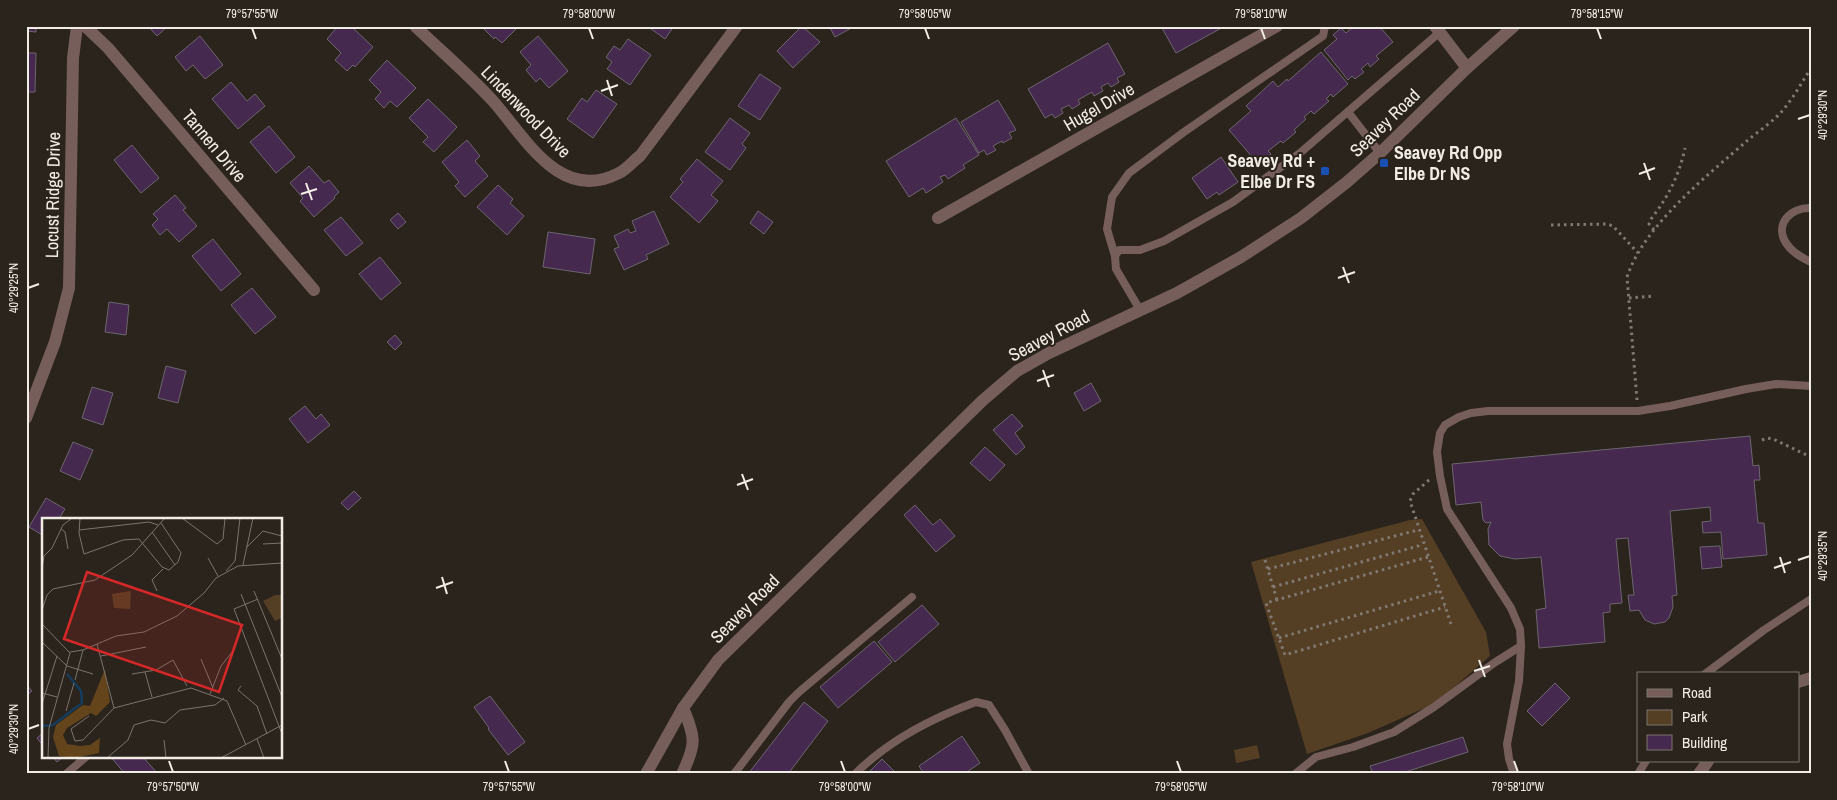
<svg xmlns="http://www.w3.org/2000/svg" width="1837" height="800" font-family="'Archivo Narrow',sans-serif">
<rect width="100%" height="100%" fill="#2b241c"/>
<g fill="#543e24">
<path d="M1422,519L1486,632L1490,656L1436,703L1368,733L1307,754L1251,562L1410,520Z"/>
<path d="M1257,745L1260,758L1236,763L1234,750Z"/>
</g>
<g fill="#46294e" stroke="#6d656f">
<path d="M26,26H36V32L26,31Z"/>
<path d="M148,26H168L157,36Z"/>
<path d="M338,26H351L373,47L355,67L353,65L347,71L335,60L341,53L327,39Z"/>
<path d="M481,26H512L516,29L502,43L495,37L494,39Z"/>
<path d="M647,26H674L665,39Z"/>
<path d="M802,26L820,42L793,68L777,51Z"/>
<path d="M829,26H855L835,37Z"/>
<path d="M1166,26H1225L1176,53L1162,28Z"/>
<path d="M1354,26H1379L1393,42L1376,56L1379,59L1370,67L1368,63L1361,69L1364,72L1355,79L1352,76L1348,80L1324,50L1337,39L1333,35L1341,28L1346,33Z"/>
<path d="M200,36L223,65L205,79L193,65L186,71L175,57Z"/>
<path d="M538,36L568,71L549,88L540,78L536,82L526,70L531,65L520,52Z"/>
<path d="M628,39L651,55L630,85L607,69L612,62L606,57L614,46L620,50Z"/>
<path d="M1108,43L1125,74L1117,78L1119,82L1111,87L1108,83L1101,87L1103,91L1094,96L1092,92L1078,100L1080,104L1072,109L1069,105L1061,109L1063,113L1055,118L1052,114L1045,118L1028,89Z"/>
<path d="M1321,52L1348,84L1333,97L1331,94L1326,99L1329,101L1314,114L1311,111L1304,117L1306,119L1294,130L1296,132L1283,143L1281,141L1268,151L1271,154L1259,165L1229,130L1251,111L1246,106L1273,81L1278,87L1287,79L1288,81Z"/>
<path d="M26,53H36L35,92H26Z"/>
<path d="M387,60L416,88L397,107L390,101L384,108L375,99L381,92L369,80Z"/>
<path d="M760,74L781,88L760,120L738,106Z"/>
<path d="M231,82L247,101L255,94L265,106L238,129L212,99Z"/>
<path d="M596,90L617,104L593,138L567,119L582,98L587,102Z"/>
<path d="M428,99L457,127L434,152L423,142L428,137L409,118Z"/>
<path d="M998,100L1016,130L1009,133L1012,138L1003,143L1002,141L993,146L996,150L987,155L984,150L979,153L961,122Z"/>
<path d="M730,118L750,133L742,144L746,148L730,170L705,152Z"/>
<path d="M956,118L979,155L963,165L965,168L948,179L945,175L940,177L943,182L926,193L923,188L909,197L886,161Z"/>
<path d="M269,126L295,157L276,173L250,142Z"/>
<path d="M467,140L480,156L475,161L488,176L465,197L455,186L459,182L442,162Z"/>
<path d="M132,145L159,178L141,193L114,160Z"/>
<path d="M1221,157L1238,182L1219,195L1217,192L1207,199L1192,178Z"/>
<path d="M697,159L723,181L711,195L718,201L699,223L670,197L683,182L680,179Z"/>
<path d="M309,166L324,183L329,180L339,192L334,197L335,198L314,217L300,201L303,198L290,183Z"/>
<path d="M498,185L513,199L510,203L524,216L507,235L477,207Z"/>
<path d="M175,195L186,208L183,210L197,226L179,242L167,229L160,235L152,225L158,219L153,214Z"/>
<path d="M654,211L669,244L646,255L648,259L624,270L614,249L619,247L614,236L628,229L630,233L636,231L632,221Z"/>
<path d="M758,211L773,222L764,234L750,223Z"/>
<path d="M398,213L406,222L398,229L390,220Z"/>
<path d="M341,217L363,243L346,256L324,230Z"/>
<path d="M548,232L595,239L590,274L543,267Z"/>
<path d="M213,239L241,274L221,291L192,256Z"/>
<path d="M380,257L401,283L381,300L359,274Z"/>
<path d="M252,288L276,317L255,334L231,305Z"/>
<path d="M109,302L129,305L126,335L105,332Z"/>
<path d="M395,335L402,343L395,350L387,342Z"/>
<path d="M166,366L186,371L178,403L158,398Z"/>
<path d="M1091,383L1101,401L1084,411L1074,393Z"/>
<path d="M92,387L113,393L103,425L82,418Z"/>
<path d="M305,406L316,419L321,414L330,425L308,443L289,419Z"/>
<path d="M1012,414L1023,426L1015,433L1025,447L1016,455L993,430Z"/>
<path d="M1750,436L1753,466L1759,465L1760,480H1754L1758,523H1764L1767,555L1723,559L1721,532L1703,533L1702,522L1711,521L1710,507L1670,511L1677,595L1672,596L1673,607L1669,618L1665,622L1654,624L1645,620L1639,610L1630,611L1628,595H1634L1628,538L1616,539L1622,603L1610,604V612L1603,613L1605,642L1539,648L1536,610L1546,608L1541,557L1515,559L1500,556L1489,545L1488,529L1491,522L1486,523L1483,520L1481,502L1456,505L1452,464Z"/>
<path d="M73,442L93,450L80,480L60,471Z"/>
<path d="M985,447L1005,465L990,481L970,463Z"/>
<path d="M354,491L361,498L348,510L341,503Z"/>
<path d="M46,498L65,509L59,519H44V536L29,527Z"/>
<path d="M915,505L933,525L940,519L955,536L936,552L904,515Z"/>
<path d="M1720,546L1722,567L1702,569L1700,547Z"/>
<path d="M922,605L939,624L895,662L878,642Z"/>
<path d="M874,641L892,662L838,708L820,687Z"/>
<path d="M1555,683L1570,698L1542,726L1527,711Z"/>
<path d="M26,684L32,691L26,696L28,698L26,700Z"/>
<path d="M490,696L525,742L508,755L488,729L489,728L474,707Z"/>
<path d="M804,702L828,721L788,774H748Z"/>
<path d="M44,732V747L37,738Z"/>
<path d="M962,736L980,763L964,774H924L919,766Z"/>
<path d="M1463,737L1468,752L1399,774H1373L1370,766Z"/>
<path d="M52,756H64L57,762Z"/>
<path d="M110,756H142L158,774H125Z"/>
<path d="M882,759L897,774L868,773Z"/>
</g>
<g fill="none" stroke-linecap="round" stroke-linejoin="round">
<g stroke="#807a73" stroke-width="3" stroke-dasharray="2.5 4" stroke-linecap="butt">
<path d="M1551,225L1607,224L1613,226L1638,253"/>
<path d="M1654,230L1649,224L1651,219C1668,197 1679,176 1685,148"/>
<path d="M1629,298L1653,296"/>
<path d="M1637,400L1627,277C1644,225 1708,175 1748,140C1760,130 1774,121 1783,110C1794,97 1802,82 1811,68"/>
<path d="M1762,440L1767,438L1773,439L1811,457"/>
<path d="M1429,480L1413,494L1410,501L1451,624"/>
<path d="M1428,557L1266,603L1285,655L1445,607"/>
<path d="M1265,560L1277,600"/>
<path d="M1268,569L1418,530"/>
<path d="M1273,587L1418,546L1422,542"/>
<path d="M1279,638L1439,591"/>
</g>
<g stroke="#765e5b" stroke-width="8">
<path d="M1348,112L1380,153"/>
<path d="M1811,208C1791,207 1774,224 1786,243C1791,251 1802,258 1811,262"/>
<path d="M1115,256L1107,229L1112,197L1129,173L1184,132L1323,36L1325,26"/>
<path d="M1140,310L1116,269L1115,256L1119,250H1140L1164,241L1233,202L1300,153L1440,32"/>
<path d="M1705,674L1764,630L1811,599"/>
<path d="M66,774L87,756"/>
<path d="M734,774L789,702L799,692L912,597"/>
<path d="M855,774C888,741 932,718 976,702L989,705L1005,730L1029,774"/>
<path d="M1295,774L1316,757L1353,747L1394,732L1434,707L1494,663L1521,646"/>
<path d="M1514,774L1509,759L1507,744L1519,681L1521,646L1520,629L1511,608L1447,509L1440,476L1437,452L1440,433L1445,425L1459,417L1471,413L1488,411H1638L1670,406L1746,389L1776,384L1811,386"/>
<path d="M1638,774L1646,761"/>
</g>
<g stroke="#765e5b" stroke-width="12">
<path d="M85,26L108,48L314,290"/>
<path d="M415,26C441,51 469,75 493,101C525,137 560,204 619,173C627,169 633,161 640,156L737,26"/>
<path d="M1435,26L1467,68"/>
<path d="M938,218L1277,26"/>
<path d="M26,418L55,342L69,288L73,58L77,26"/>
<path d="M1798,682L1811,678"/>
<path d="M682,774C696,745 696,738 683,708"/>
<path d="M1699,774L1708,761"/>
</g>
<path stroke="#765e5b" stroke-width="12" d="M646,774L683,708L718,660L982,401L1017,371L1049,353L1177,293L1241,257L1301,218L1347,182L1380,153L1467,68L1514,26"/>
</g>
<path fill="none" stroke="#f1ece6" stroke-width="2" d="M252,28L256,39M589,28L593,39M925,28L929,39M1261,28L1265,39M1597,28L1601,39M607,80L612,96M601,91L618,85M1798,119L1810,115M1644,163L1650,180M1639,174L1655,168M306,183L312,200M301,194L317,189M1343,267L1349,283M1338,278L1355,272M28,288L39,284M1043,370L1049,387M1037,381L1054,375M742,474L748,490M737,485L753,479M1780,557L1785,573M1798,560L1810,556M1774,568L1791,562M442,577L447,594M436,588L453,582M1479,660L1485,677M1474,671L1490,666M28,729L39,725M169,761L173,772M505,761L509,772M841,761L845,772M1177,761L1181,772M1514,761L1518,772"/>
<g fill="#1a4fb4" stroke="#2b241c" stroke-width="2">
<rect x="1379" y="158" width="10" height="10" rx="2.5"/>
<rect x="1320" y="166" width="10" height="10" rx="2.5"/>
</g>
<g text-anchor="middle" stroke-width="4" stroke-linejoin="round" paint-order="stroke">
<g font-size="18" fill="#f1ece6" stroke="#2b241c">
<text transform="translate(1099 107) rotate(-30)" y="6">Hugel Drive</text>
<text transform="translate(526 112) rotate(46)" y="6">Lindenwood Drive</text>
<text transform="translate(1385 123) rotate(-44)" y="6">Seavey Road</text>
<text transform="translate(214 146) rotate(50)" y="6">Tannen Drive</text>
<text transform="translate(53 195) rotate(-89)" y="6">Locust Ridge Drive</text>
<text transform="translate(1049 336) rotate(-28)" y="6">Seavey Road</text>
<text transform="translate(745 609) rotate(-45)" y="6">Seavey Road</text>
</g>
<g font-size="18" font-weight="bold" fill="#f1ece6" stroke="#2b241c" text-anchor="start">
<text x="1394" y="159">Seavey Rd Opp<tspan x="1394" dy="21">Elbe Dr NS</tspan></text>
<text x="1315" y="167" text-anchor="end">Seavey Rd +<tspan x="1315" dy="21">Elbe Dr FS</tspan></text>
</g>
</g>
<g transform="translate(42 518)">
<rect width="240" height="240" fill="#2b241c"/>
<path d="M89,73L88,91L72,90L70,76ZM233,77H240V100L233,103L221,83Z" fill="#543e24"/>
<path d="M63,151L68,184L54,198L49,195L25,210L21,217L25,226L38,228L48,227L58,220L57,235L32,240L17,238L11,219L14,207L41,187L48,188Z" fill="#64441a"/>
<path fill="none" stroke="#143c5c" stroke-width="2.5" d="M0,208L11,207L40,185L39,173L25,156"/>
<path fill="none" stroke="#7a746d" stroke-width="1" d="M38,0L37,15L42,36L81,22L97,21L120,49L127,52L136,44L139,35L119,5M140,0L175,26L181,21L183,0M19,11L23,14L26,31M37,12L107,4L116,7M110,14L133,47M221,26L240,25M205,29L221,13L240,18M166,40L176,58M201,47L211,0M0,51L2,38L10,30L21,7L29,1M184,53L193,43L198,0M115,73L110,62L121,51M212,73L240,141M199,76L240,179M216,81L192,91L240,216M0,92L5,77L11,71L53,62L90,37L123,0M0,106L28,135L7,210L6,240M0,124L25,148L51,156M55,126L72,190L149,170L185,183L204,227M28,134L41,132L74,118L102,114L135,98L162,75L174,60L196,48L240,45M59,138L104,129M159,141L171,170M103,154L110,179M90,156L114,152L131,142L145,168M33,162L41,132M199,168L196,172L215,188L225,216M0,175L15,179M168,176L179,148L191,133M0,186L15,138M24,193L32,165M47,198L29,211L33,223L41,222L72,190M215,221L222,240M122,222L124,240M65,240L86,222L92,207L109,202L123,205L138,192L173,187L182,180M179,240L240,207"/>
<path fill="#d62828" fill-opacity="0.15" stroke="#d62828" stroke-width="2.5" d="M45,54L200,107L177,174L22,121Z"/>
<rect width="240" height="240" fill="none" stroke="#f1ece6" stroke-width="2.5"/>
</g>
<rect width="1837" height="800" fill="none" stroke="#2b241c" stroke-width="55"/>
<rect x="1637" y="672" width="162" height="90" fill="#2b241c" stroke="#7a746d"/>
<rect x="1647" y="689" width="25" height="8" fill="#765e5b" stroke="#7a746d"/>
<text x="1682" y="698" font-size="15" fill="#f1ece6">Road</text>
<rect x="1647" y="710" width="25" height="15" fill="#543e24" stroke="#7a746d"/>
<text x="1682" y="722" font-size="15" fill="#f1ece6">Park</text>
<rect x="1647" y="735" width="25" height="15" fill="#46294e" stroke="#7a746d"/>
<text x="1682" y="748" font-size="15" fill="#f1ece6">Building</text>
<rect x="28" y="28" width="1782" height="744" fill="none" stroke="#f1ece6" stroke-width="2"/>
<g font-size="12" text-anchor="middle" fill="#f1ece6">
<text x="252" y="18">79°57'55"W</text>
<text x="589" y="18">79°58'00"W</text>
<text x="925" y="18">79°58'05"W</text>
<text x="1261" y="18">79°58'10"W</text>
<text x="1597" y="18">79°58'15"W</text>
<text transform="translate(1823 115) rotate(-90)" y="4">40°29'30"N</text>
<text transform="translate(14 288) rotate(-90)" y="4">40°29'25"N</text>
<text transform="translate(1823 556) rotate(-90)" y="4">40°29'35"N</text>
<text transform="translate(14 729) rotate(-90)" y="4">40°29'30"N</text>
<text x="173" y="791">79°57'50"W</text>
<text x="509" y="791">79°57'55"W</text>
<text x="845" y="791">79°58'00"W</text>
<text x="1181" y="791">79°58'05"W</text>
<text x="1518" y="791">79°58'10"W</text>
</g>
</svg>
